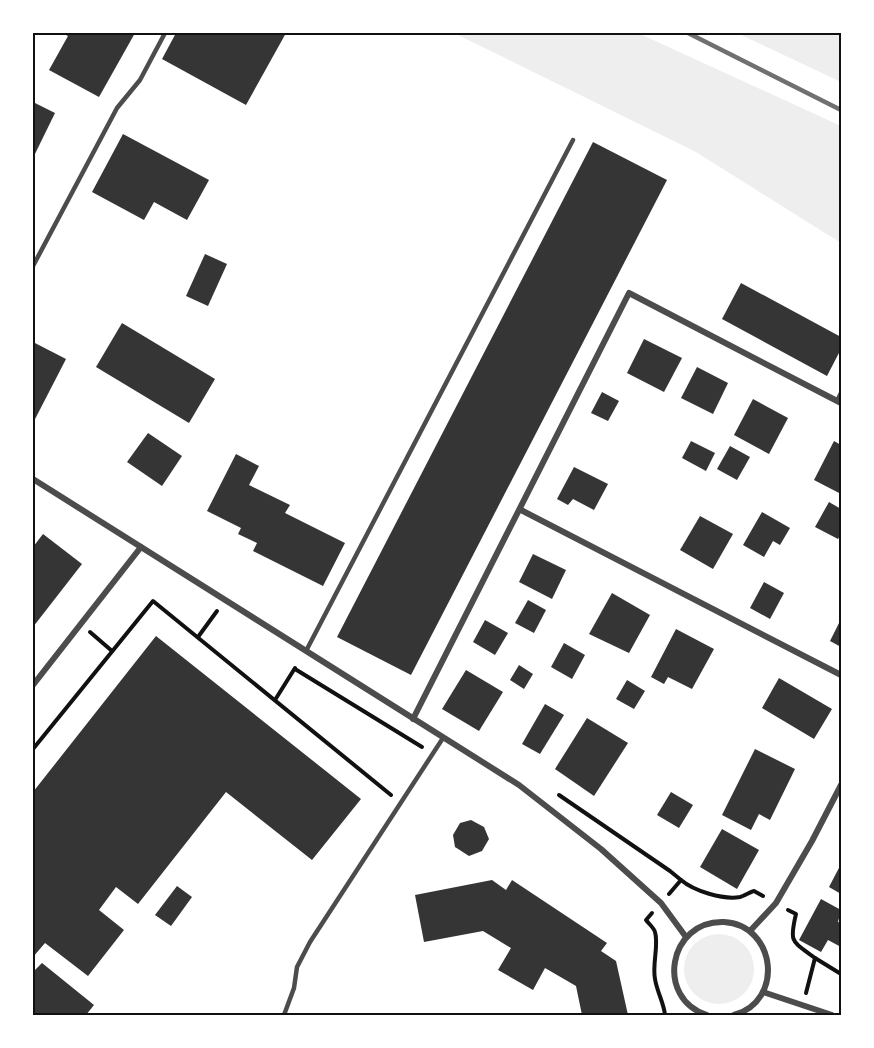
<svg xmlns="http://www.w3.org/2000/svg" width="874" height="1048" font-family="Jost,sans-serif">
<rect width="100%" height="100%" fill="#fff"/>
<g fill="#eee">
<path d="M454,33H638L841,126V243L696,152Z"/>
<path d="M737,33H841V82Z"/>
<circle cx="719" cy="969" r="35"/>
</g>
<g fill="#353535">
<path d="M62,33H135L99,97L49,70L68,36Z"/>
<path d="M176,33H286L246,105L162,59Z"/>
<path d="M33,102L55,113L33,158Z"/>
<path d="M123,134L209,180L187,220L154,202L144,220L92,192Z"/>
<path d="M593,142L667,180L411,675L337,637Z"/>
<path d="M205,254L227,264L208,306L186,296Z"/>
<path d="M741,283L841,337V349L827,376L722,319Z"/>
<path d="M122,323L215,379L189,423L96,367Z"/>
<path d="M644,339L682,358L664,392L627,373Z"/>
<path d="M33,342L66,359L33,423Z"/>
<path d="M697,367L728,383L713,414L681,398Z"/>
<path d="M602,392L619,401L608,421L591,413Z"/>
<path d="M753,399L788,418L769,454L734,435Z"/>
<path d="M148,433L182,456L162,486L127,462Z"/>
<path d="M691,441L715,453L706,471L682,458Z"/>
<path d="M834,441L841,445V494L814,480Z"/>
<path d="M730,446L750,457L737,480L717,469Z"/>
<path d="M236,454L259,466L249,485L290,505L285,513L345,543L323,586L253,551L257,543L238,534L241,528L207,511Z"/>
<path d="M574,467L608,484L594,510L573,499L568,505L557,499Z"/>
<path d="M829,502L841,509V534L838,539L815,527Z"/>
<path d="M762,512L790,528L780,545L773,541L764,557L743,545Z"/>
<path d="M700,516L733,534L713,569L680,550Z"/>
<path d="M43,534L82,564L33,627V547Z"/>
<path d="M533,554L566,570L552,599L519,582Z"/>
<path d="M764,582L784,593L770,619L750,608Z"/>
<path d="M612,593L650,615L629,653L589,634Z"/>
<path d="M528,600L546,610L534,633L515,623Z"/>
<path d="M841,619V647L830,641Z"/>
<path d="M485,620L508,633L495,655L473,642Z"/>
<path d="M676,629L714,649L692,689L668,677L664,684L651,677Z"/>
<path d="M156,636L361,799L312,860L226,792L138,904L116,887L99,910L124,930L88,976L45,943L33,957V792Z"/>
<path d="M564,643L585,655L572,679L551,667Z"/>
<path d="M519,665L533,674L524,689L510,680Z"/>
<path d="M466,670L503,692L479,731L442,709Z"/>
<path d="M779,678L832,709L814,739L762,708Z"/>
<path d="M627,680L645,691L634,709L616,699Z"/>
<path d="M545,704L564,715L540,754L522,744Z"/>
<path d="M587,718L628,743L594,796L555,769Z"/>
<path d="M755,749L795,769L770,820L759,814L751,830L722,815Z"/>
<path d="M671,792L693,805L679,828L657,815Z"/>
<path d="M471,820L484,827L489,839L482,851L469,856L455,847L453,835L460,823Z"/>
<path d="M722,829L759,850L737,889L700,867Z"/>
<path d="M841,864V894L829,887Z"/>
<path d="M492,880L506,890L512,880L607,943L601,951L616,961L628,1015H582L576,986L545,968L533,990L498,970L511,948L483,931L424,942L415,895Z"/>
<path d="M177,886L192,897L171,926L155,915Z"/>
<path d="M821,899L841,910L838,922L841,923V947L828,940L821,952L799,940Z"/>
<path d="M42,963L94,1005L86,1015H33V972Z"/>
</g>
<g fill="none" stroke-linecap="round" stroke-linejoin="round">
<g stroke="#111" stroke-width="4">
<path d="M90,632L112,651"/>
<path d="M198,637L217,611"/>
<path d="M295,669L422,747"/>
<path d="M275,700L295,668"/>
<path d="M33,749L153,601L391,795"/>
<path d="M559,795L670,871L681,880"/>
<path d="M669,894L681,880C694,891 723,900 740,897C744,896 750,892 754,891L763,896"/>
<path d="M788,910L796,914C789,943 792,941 815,958L806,993"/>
<path d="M652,913L646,920C649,924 654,928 655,932C659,945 652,964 655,979C657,992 664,1003 665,1015"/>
<path d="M815,958L841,974"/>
</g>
<g stroke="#4c4c4c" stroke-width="4.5">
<path d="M33,266L117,108L140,80L165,33"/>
<path d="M837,401L841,393"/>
<path d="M306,651L573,140"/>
<path d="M284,1015L294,988L297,967L310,942L443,738"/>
</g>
<g stroke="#4c4c4c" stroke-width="6">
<path d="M33,479L519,785L601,849L661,903L686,937"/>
<path d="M521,510L841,675"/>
<path d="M33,685L141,547"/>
<path d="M413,719L629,293L841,403"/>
<path d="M750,931L776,903L812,841L841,785"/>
<path d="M763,992L832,1015"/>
<path d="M707,1015C655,999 668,920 724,922C776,925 785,1001 734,1015"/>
</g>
<path stroke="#707070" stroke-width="4.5" d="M688,33L841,110"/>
</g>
<rect width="874" height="1048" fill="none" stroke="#ffffff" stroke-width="69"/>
<rect x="34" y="34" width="806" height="980" fill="none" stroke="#111" stroke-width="2"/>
</svg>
